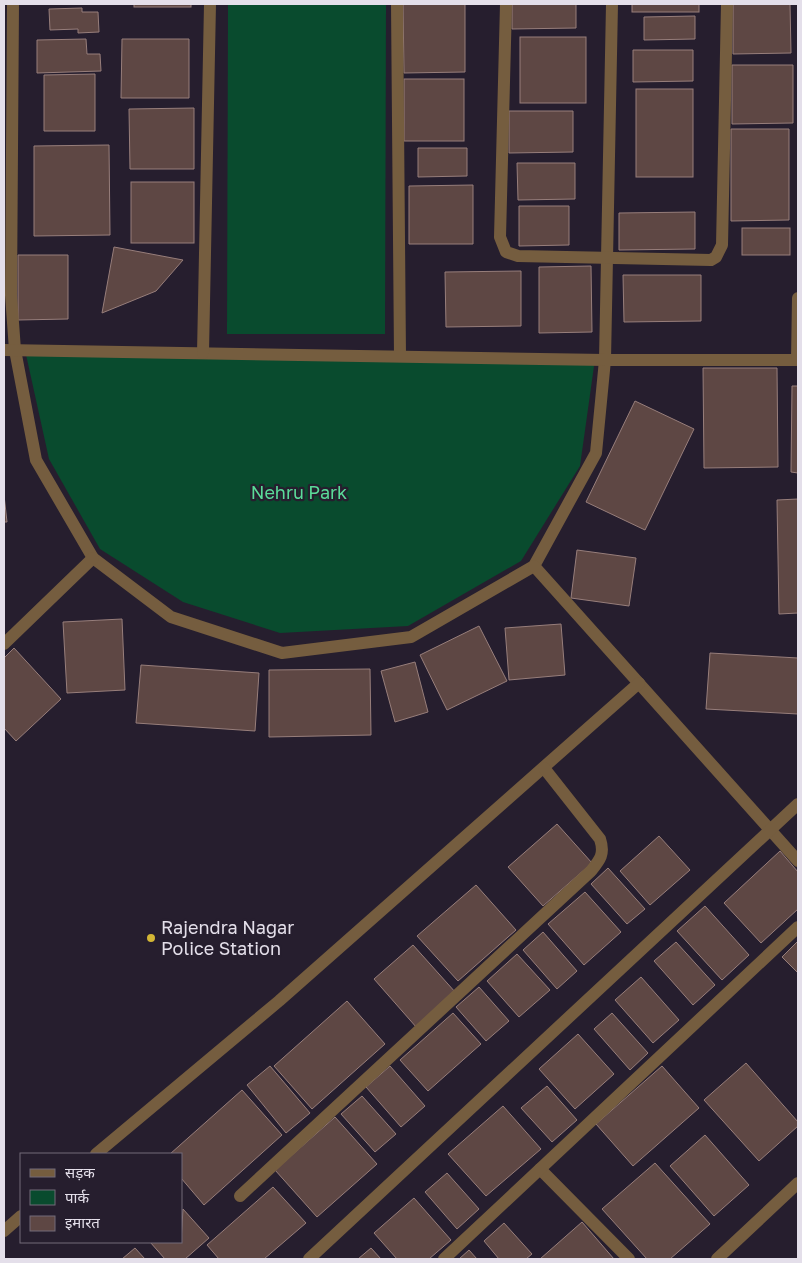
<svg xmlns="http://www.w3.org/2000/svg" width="802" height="1263" font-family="'Golos Text','Noto Sans Devanagari',sans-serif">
<rect width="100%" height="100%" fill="#261e2e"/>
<g fill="#094b2e">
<path d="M228,4H386L385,334H227Z"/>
<path d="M25,350L595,359L580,466L521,561L408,626L280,633L183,602L100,549L49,459Z"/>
</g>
<g fill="#5e4744" stroke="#977e7b">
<rect x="134" y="4" width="57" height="3"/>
<path d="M403,4H465V72L404,73Z"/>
<path d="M512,4H576V28L512,29Z"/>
<rect x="632" y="4" width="67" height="8"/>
<path d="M733,4H790L791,53L733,54Z"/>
<path d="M82,8V12H98L99,32L78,33V29L50,30L49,9Z"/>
<path d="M695,16V39L644,40V17Z"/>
<rect x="520" y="37" width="66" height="66"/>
<path d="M86,39L87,54H100L101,71L37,73V40Z"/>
<path d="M122,39H189V98H121Z"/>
<path d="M633,50H693V81L633,82Z"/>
<path d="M732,65H793V123L732,124Z"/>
<path d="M95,74V131H44V75Z"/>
<rect x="404" y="79" width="60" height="62"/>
<rect x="636" y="89" width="57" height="88"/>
<path d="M194,108V169H130L129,109Z"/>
<path d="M509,111H573V152L509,153Z"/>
<path d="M731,129H789V220L731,221Z"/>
<path d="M109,145L110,235L34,236V146Z"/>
<path d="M418,148H467V176L418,177Z"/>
<path d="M517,163H575V199L518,200Z"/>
<rect x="131" y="182" width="63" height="61"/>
<path d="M473,185V244H409V186Z"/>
<path d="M519,206H569V245L519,246Z"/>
<path d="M695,212V249L619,250V213Z"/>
<rect x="742" y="228" width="48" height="27"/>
<path d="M114,247L183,260L156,291L102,313Z"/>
<path d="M18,255H68V319L18,320Z"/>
<path d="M591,266L592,332L539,333V267Z"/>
<path d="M521,271V326L446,327L445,272Z"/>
<path d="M623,275H701V321L624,322Z"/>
<path d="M703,368H777L778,467L704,468Z"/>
<path d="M792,386H798V473L791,472Z"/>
<path d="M635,401L694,429L645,530L586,502Z"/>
<path d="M4,495L7,522H4Z"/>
<path d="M798,499V613L779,614L777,500Z"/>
<path d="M577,550L636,558L629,606L571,598Z"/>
<path d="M122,619L125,690L67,693L63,622Z"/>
<path d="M561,624L565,675L509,680L505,628Z"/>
<path d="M479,626L507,681L447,710L420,655Z"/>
<path d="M14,648L61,699L16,741L4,728V658Z"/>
<path d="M710,653L798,658V714L706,709Z"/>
<path d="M415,662L428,712L395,722L381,671Z"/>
<path d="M141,665L259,673L255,731L136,723Z"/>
<path d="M370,669L371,735L269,737V670Z"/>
<path d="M557,824L592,863L543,906L508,867Z"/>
<path d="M659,836L690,870L650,905L620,871Z"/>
<path d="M780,851L798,872V909L761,943L724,903Z"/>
<path d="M608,868L645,909L627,924L591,884Z"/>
<path d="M476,885L516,930L458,981L417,936Z"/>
<path d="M585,892L621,932L584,965L548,924Z"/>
<path d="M705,906L749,955L722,980L677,931Z"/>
<path d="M543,932L577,971L557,989L523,950Z"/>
<path d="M798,941V973L782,957Z"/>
<path d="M676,942L715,985L693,1005L654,961Z"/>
<path d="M413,945L456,993L417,1028L374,979Z"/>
<path d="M517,954L550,990L519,1017L487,981Z"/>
<path d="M641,977L679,1020L653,1043L615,1000Z"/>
<path d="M479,987L509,1021L486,1041L456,1007Z"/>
<path d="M347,1001L385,1044L312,1109L274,1066Z"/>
<path d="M453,1013L481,1044L428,1091L400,1060Z"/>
<path d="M612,1013L648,1053L630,1070L594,1029Z"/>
<path d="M578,1034L614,1074L575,1109L539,1069Z"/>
<path d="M746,1063L798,1122V1126L759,1161L704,1100Z"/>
<path d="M270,1066L310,1113L286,1133L247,1085Z"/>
<path d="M390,1066L425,1106L401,1127L366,1087Z"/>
<path d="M662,1066L699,1108L633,1166L596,1124Z"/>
<path d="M547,1086L577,1120L552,1142L521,1108Z"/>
<path d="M242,1090L282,1135L204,1205L181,1178V1154H170Z"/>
<path d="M362,1096L396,1134L375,1152L341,1114Z"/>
<path d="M503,1106L541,1149L486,1196L448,1154Z"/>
<path d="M335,1117L377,1164L317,1217L275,1170Z"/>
<path d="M705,1135L749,1185L714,1216L670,1166Z"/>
<path d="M655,1163L710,1224L670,1259H647L602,1209Z"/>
<path d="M447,1173L479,1209L457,1229L425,1192Z"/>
<path d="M273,1187L306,1223L264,1259H219L207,1245Z"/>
<path d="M414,1198L451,1240L429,1259H397L374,1233Z"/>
<path d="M183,1209L209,1238L185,1259H165L150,1242H181Z"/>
<path d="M582,1222L614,1259H540Z"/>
<path d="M504,1223L532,1254L526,1259H499L484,1241Z"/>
<path d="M135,1248L145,1259H122Z"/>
<path d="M371,1248L381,1259H358Z"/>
<path d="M469,1250L477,1259H459Z"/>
</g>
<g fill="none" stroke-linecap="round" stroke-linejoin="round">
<g stroke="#755d3f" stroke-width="12">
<path d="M13,4L11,295L15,350L36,460L93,558L171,617L282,653L411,637L534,566L596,453L605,360L612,4"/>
<path d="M397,4L400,356"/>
<path d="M506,4L500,237L506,252L518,256L711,260L716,257L722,245L727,4"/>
<path d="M4,350L605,360H798"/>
<path d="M203,353L210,4"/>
<path d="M797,360L798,298"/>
<path d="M534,566L798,861"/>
<path d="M4,644L93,558"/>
<path d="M96,1154L279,1001L639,683"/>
<path d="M540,1169L629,1259"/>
<path d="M240,1196L591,871C600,860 605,854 600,839L544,768"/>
<path d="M4,1231L21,1216"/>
<path d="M309,1259L798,804"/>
<path d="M444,1259L798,927"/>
<path d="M717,1259L798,1183"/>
</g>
</g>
<circle fill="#d3b635" stroke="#261e2e" stroke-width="2" cx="151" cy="938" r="5"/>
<g text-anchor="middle" stroke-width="4.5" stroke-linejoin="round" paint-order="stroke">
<g font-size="18" fill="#5adb99" stroke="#261e2e">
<text x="299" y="499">Nehru Park</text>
</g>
<g font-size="18" fill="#e4dfea" stroke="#261e2e" text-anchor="start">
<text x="161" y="934">Rajendra Nagar<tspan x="161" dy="21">Police Station</tspan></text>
</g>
</g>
<rect width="802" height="1263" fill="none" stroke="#e4dfea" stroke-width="10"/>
<rect x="20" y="1153" width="162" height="90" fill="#261e2e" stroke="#726b79"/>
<rect x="30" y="1169" width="25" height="8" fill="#755d3f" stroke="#726b79"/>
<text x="65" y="1178" font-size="15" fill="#e4dfea">सड़क</text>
<rect x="30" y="1190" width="25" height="15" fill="#094b2e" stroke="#726b79"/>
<text x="65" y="1203" font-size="15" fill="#e4dfea">पार्क</text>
<rect x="30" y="1216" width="25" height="15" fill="#5e4744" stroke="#726b79"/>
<text x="65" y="1228" font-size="15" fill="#e4dfea">इमारत</text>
</svg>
